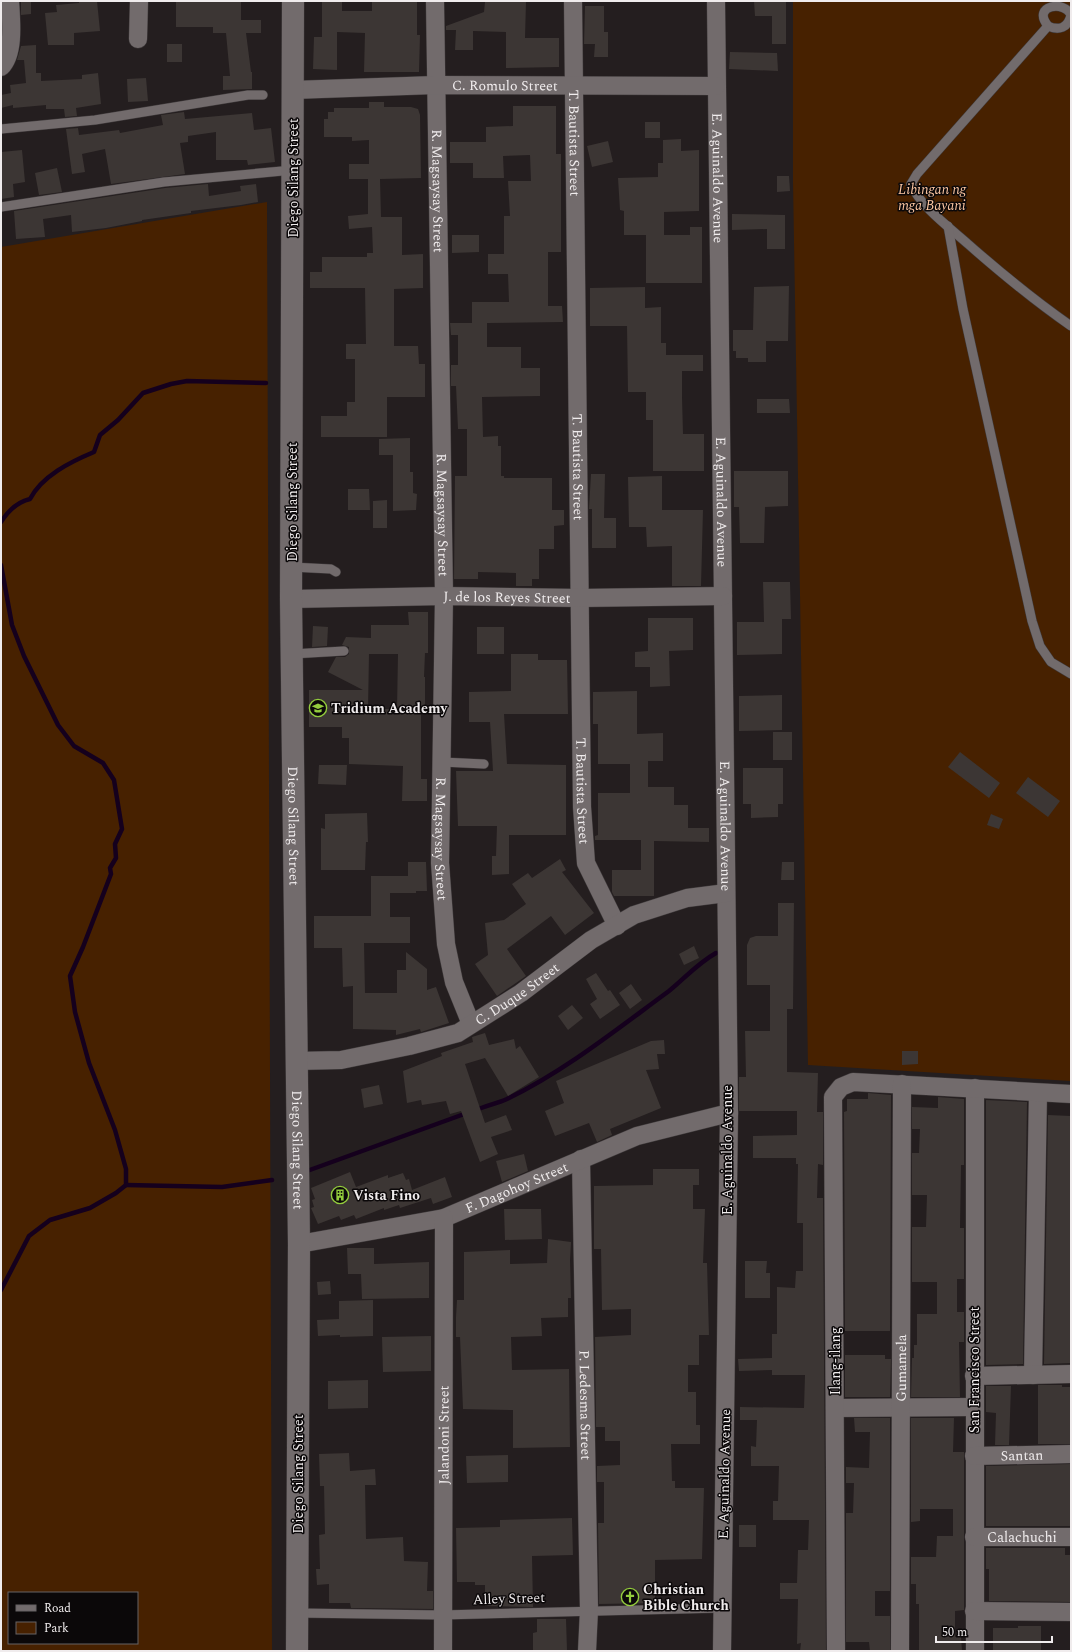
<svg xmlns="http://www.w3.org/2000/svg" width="1072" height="1652" font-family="Spectral,serif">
<rect width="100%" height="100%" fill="#241e1f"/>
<g fill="#472100" fill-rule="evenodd">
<path d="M793,1H1071V1081L808,1065L793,182Z"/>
<path d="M267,202L272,1651H1V247ZM9,1593H137V1643H9Z"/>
</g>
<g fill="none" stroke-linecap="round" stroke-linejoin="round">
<g stroke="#15001d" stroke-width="4.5">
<path d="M1,522C8,511 17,502 30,499C42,476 70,462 94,452L100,435L118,420L143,393L171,384L187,381L266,383"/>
<path d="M1,565L12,625L24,656L58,725L74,746L103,763L114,780L122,829L115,844L116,858L110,868L111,874L83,947L70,976L75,1012L89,1063L115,1130L126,1169V1185L116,1193L90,1208L50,1220L29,1236L1,1290"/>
<path d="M476,1110C486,1106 498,1103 507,1099C565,1071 617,1029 669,991C685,978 698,963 716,953"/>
<path d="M307,1171L467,1113"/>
<path d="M126,1185L222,1187L272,1180"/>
</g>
</g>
<g fill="#3c3634" fill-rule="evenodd">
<path d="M21,1H31V14L21,15Z"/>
<path d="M79,1H97L100,31L74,33V45H48L45,13L57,12L56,5L79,3Z"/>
<path d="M176,1H241V20H261V33H246L251,72H252V89L223,90V76H230L226,33H213V27H176Z"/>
<path d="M322,1H342V11H372V1H417V35H420L419,72H364L365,33L337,32V70L313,69L314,37H322Z"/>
<path d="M754,1H786V44H772V16H755Z"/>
<path d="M485,2H526L525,38H559V67L506,68V32L473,31V50H455L456,30H446V26L484,12Z"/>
<path d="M585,6H604V32H608V57H594L595,44H584Z"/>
<rect x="167" y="44" width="15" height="18"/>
<path d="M36,45V73H41V81L82,79V75L98,73L101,104L76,108L77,116L65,117L64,109H46V105L13,108V105L1,108V95L11,93L10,85L26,83L24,60H17L21,46Z"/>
<path d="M730,52L777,53L778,71L729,69Z"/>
<path d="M146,78L148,101L128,102L127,79Z"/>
<path d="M369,102H384V107H411L418,109L420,115L421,178L380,179L381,217H402V255L423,254V288L394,289V346H418L419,364H425V397H387V437H321V416H347V402H355V359H346V344H366L365,288H310V272H322V257H367V253H373L372,227L349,229L348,216L368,214V179H349V164H369V140L352,141V137H324V119H328V112H334V108H369Z"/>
<path d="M513,106H556V154H561V252H548V306H562L563,322L487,323V347H521V368H540V396L482,397L483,437L498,436V446H501V476H504V478H552V510H564V525L554,526V549H539V579H532V586H516V573L478,572V579H454L455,476H467V429H458L456,386H451V365H458V335H451L450,323H472V302H509L508,274H488V254H504V216H510L508,181H531L530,155L503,156L504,178H473V163H450V142H486V127L513,126Z"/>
<path d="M184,112L185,119L252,113L254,130L271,128L275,162L248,165L247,160H216V132L188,136V142L180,143L185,174L111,184L105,149L82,154L85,172L72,174L66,129L78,128L79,135L119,130L120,133L163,125L161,115Z"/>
<rect x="645" y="122" width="15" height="16"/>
<path d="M681,139V151L699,150V211L664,212V235H690V227H702V283H646V235H624V211L620,210L618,178L658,177V163H663V140Z"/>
<path d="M608,141L613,162L592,167L587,146Z"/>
<path d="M22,150L25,182L13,184L14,197L1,199V152Z"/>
<path d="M57,168L62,192L39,195L35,173Z"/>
<path d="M777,176H789L790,191L777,192Z"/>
<path d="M208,184L209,196L241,191L240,186L256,184L258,202L241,205L191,211V213L142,220V221L106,228L72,232L71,215L43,219L45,237L16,239L14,211L165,188Z"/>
<path d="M732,214L785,215V249H767V229L732,230Z"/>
<path d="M452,235H479V252L452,253Z"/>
<path d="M789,286L788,341H766V362H748V358H736V351H733V330H753L754,287Z"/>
<path d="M645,287V308L661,307V343H666V355H703V371H682V397L683,434H704V471H653V420H646V392H628L627,326H590V288Z"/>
<path d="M757,399H789L790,413H757Z"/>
<path d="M410,438V472H413V493L417,494L416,510L393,511V455H379V439Z"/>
<path d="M734,471H788V506L765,507L764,543H740L739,507H734Z"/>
<path d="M591,474H605L604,518H616V548H592V509H589Z"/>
<path d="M662,476V510H703L701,586H672V546L647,547L646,527H629L628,477Z"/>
<path d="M348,489H369L370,510H348Z"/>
<path d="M387,500V528H373V501Z"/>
<path d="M763,582H790L791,619H782V654L737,655V622H764Z"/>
<path d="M408,612H428V653H425L424,677H425V709H421V779H427V801H402L403,766L349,764V738H342V727H309V690H363L328,672L336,657H345L349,654V647L342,645L346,637L371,638V625H409ZM369,654H398L397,709H368Z"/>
<path d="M648,618H693V650L669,651L670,686L650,687V667H635V652L648,651Z"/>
<path d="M313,626L328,627L327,646L312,647Z"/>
<rect x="477" y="627" width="27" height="27"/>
<path d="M511,654H538V660H567L568,714H504L507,764L566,765V835H509V874L492,875V856H496L497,826H458L456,771H493L490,722H469V692L511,691Z"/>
<path d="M637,691V734L663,733V761H648V787H674V805H688V828H709V842L654,841V896H614L612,892V870H641V840H595V836L598,835V793H630V764H598V724H593V692Z"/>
<path d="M782,695V730L739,731V696Z"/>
<rect x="773" y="732" width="19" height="28"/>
<path d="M960,752L1000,783L989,798L948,767Z"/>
<path d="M319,765H347L346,785L318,784Z"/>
<path d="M743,768H783V804H778V817L751,818V804H743Z"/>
<path d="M1028,777L1060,801L1048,817L1016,793Z"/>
<path d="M367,813L368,842H366L365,870H321V828L325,829V814Z"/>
<path d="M991,814L1003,819L999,829L987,825Z"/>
<path d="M560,859L566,870L562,872L594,913L565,935L551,916L507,949L526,976L497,996L475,964L488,955L485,923L504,920L526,904L512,884L528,873L532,878Z"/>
<path d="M408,862H426L427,891H416V893H390V917H410V943H364L365,993H397V970H406V952L427,969V990L436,987L449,1023L421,1032L420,1029L396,1035V1030L353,1029V986L343,987L342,948H314V916H371V876H408Z"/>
<path d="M782,862H794V880H781Z"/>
<path d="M778,903H794L793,1009H787V1072L818,1073L817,1112H823V1165L818,1164L817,1198H823L826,1651H800L801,1643L797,1644L798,1599H780V1583H797L798,1550H808L809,1520H773V1501H778L779,1466H751V1446L756,1447L757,1420H740V1407L804,1408L805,1375H772V1370L739,1371L738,1359L772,1358V1334H777V1287L795,1288L796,1271H803V1223H797L798,1164H796V1158H753V1136L797,1135V1111H739V1077H746L745,1031H770V985H747V945L750,938L756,936H778Z"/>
<path d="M694,946L699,958L684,965L679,954Z"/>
<path d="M596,973L608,991L610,990L620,1005L600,1019L590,1004L597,999L586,979Z"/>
<path d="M631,984L642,1000L630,1009L619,993Z"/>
<path d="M572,1005L583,1018L568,1030L558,1016Z"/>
<path d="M485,1033L489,1045L514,1039L516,1049L520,1046L539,1077L508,1096L485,1058L465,1064L485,1123L506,1115L512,1130L491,1137L498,1154L480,1162L461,1111L450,1114L446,1101L422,1105L421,1100L407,1103L403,1071L442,1056L441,1053L473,1042L472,1037Z"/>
<path d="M664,1040L665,1054H657L659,1069L646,1070L661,1108L610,1129L612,1135L597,1142L589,1123L555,1136L545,1111L564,1103L556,1081L651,1041Z"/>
<path d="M902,1051H918V1064L902,1065Z"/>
<path d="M379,1085L383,1104L364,1108L361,1089Z"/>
<path d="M868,1093L891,1095L890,1331H845L844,1112L847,1111V1099H868Z"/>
<path d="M938,1097L964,1099V1165H961L960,1228H964V1279H957V1312H964V1342H959L960,1397H911L912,1358H914V1345H917V1314H937V1282H912V1227H926L927,1195H912V1153H919L920,1129H912V1107L938,1108Z"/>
<path d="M986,1100L1027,1102L1023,1364L986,1365Z"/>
<path d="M1048,1115L1071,1116V1363L1044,1364Z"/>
<path d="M524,1154L528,1171L502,1182L496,1161Z"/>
<path d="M653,1169H699V1185H693V1209H705L703,1263H707L709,1335H699V1365H688V1392H696V1425H700V1444H671L672,1481H675V1488H704L702,1559L655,1560V1603L599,1604L598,1523H604V1482H597V1466L620,1465V1441H605V1427H596L595,1337L631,1335V1309L602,1310L601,1249H594V1186L653,1185Z"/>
<path d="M350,1172L356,1187L388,1175V1178L403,1173L406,1180L409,1179L412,1190L445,1177L452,1197L433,1204L431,1198L400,1208L399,1205L384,1210V1208L356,1219L354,1215L341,1220L339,1216L318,1224L311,1208L314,1207L312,1200L315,1199L311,1188Z"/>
<path d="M504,1209H541L542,1239L505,1240Z"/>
<path d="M548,1239L571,1242L570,1260L571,1298H568V1317L541,1318L542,1336L511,1337L512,1370L569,1369L570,1447L513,1448V1410L463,1409L460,1337H456V1317L457,1300H464V1252L510,1250V1264L547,1263Z"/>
<path d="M347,1248H374V1264L429,1262V1298L362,1299L361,1274H348Z"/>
<path d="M745,1261H767L766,1273H770V1298H745Z"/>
<path d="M330,1281L331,1294L318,1295L317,1282Z"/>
<path d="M373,1300V1336L340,1337V1335L318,1336L317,1320L339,1319V1301Z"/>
<path d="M431,1336V1371L383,1372L382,1337Z"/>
<path d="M845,1355H885V1359H891L890,1397H845Z"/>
<path d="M368,1380V1408L328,1409V1381Z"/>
<path d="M1038,1385H1062V1387H1071V1444H1038Z"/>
<path d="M986,1386H1011L1009,1445H995L996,1413L986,1412Z"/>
<path d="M854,1418H890V1591H875V1616H890V1651H870L869,1642H846V1513H853L854,1483H846V1467L869,1468L870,1432H855Z"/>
<path d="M911,1418H954L953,1452H964V1610L955,1611V1637H961L962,1651H919V1604H916V1584H911V1557H936L937,1536H953V1509H920V1521L911,1522Z"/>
<path d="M349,1453L350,1471L375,1469L376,1485H365L366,1539L403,1537L404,1561L428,1562L427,1591H433V1609L351,1608L350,1603H329V1584L317,1585L316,1569H320L319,1535L325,1534L324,1486H320L319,1454Z"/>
<path d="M508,1455V1482L467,1483L466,1456Z"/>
<path d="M1071,1464V1526H986V1466Z"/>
<path d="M572,1518L573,1555L532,1556L533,1607L485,1606V1585H475V1582H457L456,1528L500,1527V1520Z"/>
<rect x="739" y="1525" width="17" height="22"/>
<path d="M986,1548H1065V1555H1071V1602L989,1601V1569H986Z"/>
<path d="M537,1619H566L567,1651H533V1633L537,1632Z"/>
<path d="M1018,1626H1041V1651H993V1628H1018Z"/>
</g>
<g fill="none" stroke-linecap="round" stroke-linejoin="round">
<defs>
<g id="lane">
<path d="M1071,15C1065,0 1031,5 1048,26C1059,31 1068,28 1071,15"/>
<path d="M1048,26L917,174L911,184C919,205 950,228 968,244C1001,273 1035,301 1071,326"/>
<path d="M1,129L95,120L248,95H263"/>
<path d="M1,207L164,182L293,170"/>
<path d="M948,226L963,309L1032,621L1040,646L1051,662L1071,674"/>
<path d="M291,567L331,569L336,572"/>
<path d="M292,654L344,651"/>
<path d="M442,762L484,764"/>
<path d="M297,1613L442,1615L722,1608"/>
</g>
<g id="street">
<path id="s1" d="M435,1L444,596L440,863L446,944L454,982L471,1024"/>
<path id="s2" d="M573,1L582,807L586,863L617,926"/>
<path id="s3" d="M716,1L729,1113L722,1651"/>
<path d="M138,39L139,1"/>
<path d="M1,67C15,53 11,19 10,1"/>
<path id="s4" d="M293,90L435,85L716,86"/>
<path id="s5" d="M291,599L444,596L580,598L723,596"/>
<path id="s6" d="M296,1061L341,1060L409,1046L458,1033L521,993L591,940L634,915L687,898L726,893"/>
<path d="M975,1088V1651"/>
<path id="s7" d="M581,1159L589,1610L587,1651"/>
<path id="s8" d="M299,1244L444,1218L637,1136L729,1113"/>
<path d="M1033,1375L1038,1093"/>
<path d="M974,1376L1071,1374"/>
<path d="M835,1408L974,1407"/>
<path id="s9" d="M974,1456L1071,1454"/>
<path id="s10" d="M974,1537H1071"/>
<path d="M974,1611L1071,1612"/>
<path id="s11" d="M443,1651L444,1218"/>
<path d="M836,1651L833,1097L841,1087L853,1082L1071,1094"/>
<path id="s12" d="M900,1651L902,1084"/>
</g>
<g id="secondary">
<path id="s13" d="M293,1L291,599L299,1244L297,1651"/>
</g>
</defs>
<use href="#lane" stroke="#3f3a3b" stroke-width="10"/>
<use href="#street" stroke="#3f3a3b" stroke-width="19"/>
<use href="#secondary" stroke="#3f3a3b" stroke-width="23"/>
<use href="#lane" stroke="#726b6c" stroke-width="9"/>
<use href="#street" stroke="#726b6c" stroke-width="18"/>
<use href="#secondary" stroke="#726b6c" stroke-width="22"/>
</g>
<defs>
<symbol id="school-ring" viewBox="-11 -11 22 22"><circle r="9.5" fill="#0b0809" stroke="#93cc3d" stroke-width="1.5"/><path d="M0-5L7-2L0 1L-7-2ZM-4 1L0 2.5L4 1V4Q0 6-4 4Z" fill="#93cc3d"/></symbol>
<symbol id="building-ring" viewBox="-11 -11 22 22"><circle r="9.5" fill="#0b0809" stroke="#93cc3d" stroke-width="1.5"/><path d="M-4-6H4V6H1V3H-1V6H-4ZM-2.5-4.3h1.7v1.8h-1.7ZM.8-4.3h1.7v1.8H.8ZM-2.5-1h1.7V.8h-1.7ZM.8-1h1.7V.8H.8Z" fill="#93cc3d"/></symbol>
<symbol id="church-ring" viewBox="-11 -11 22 22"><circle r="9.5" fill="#0b0809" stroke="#93cc3d" stroke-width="1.5"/><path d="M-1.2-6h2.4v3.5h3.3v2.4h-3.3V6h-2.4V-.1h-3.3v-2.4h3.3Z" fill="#93cc3d"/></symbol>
</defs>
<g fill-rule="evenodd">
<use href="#school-ring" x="308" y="698" width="20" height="20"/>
<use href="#building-ring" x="330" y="1185" width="20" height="20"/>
<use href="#church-ring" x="620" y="1587" width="20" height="20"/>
</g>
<g text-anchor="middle" stroke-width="3" stroke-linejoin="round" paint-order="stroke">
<g font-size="14" fill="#f0eced" stroke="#0b0809">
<text dy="5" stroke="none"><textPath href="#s4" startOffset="212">C. Romulo Street</textPath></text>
<text dy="5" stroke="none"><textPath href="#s2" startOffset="142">T. Bautista Street</textPath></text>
<text transform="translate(293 178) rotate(-90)" y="5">Diego Silang Street</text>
<text dy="5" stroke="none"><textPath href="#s3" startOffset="177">E. Aguinaldo Avenue</textPath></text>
<text dy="5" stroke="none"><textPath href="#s1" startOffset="190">R. Magsaysay Street</textPath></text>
<text dy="5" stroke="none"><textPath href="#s2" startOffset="466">T. Bautista Street</textPath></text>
<text transform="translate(292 502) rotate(-90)" y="5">Diego Silang Street</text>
<text dy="5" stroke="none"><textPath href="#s3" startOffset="501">E. Aguinaldo Avenue</textPath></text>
<text dy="5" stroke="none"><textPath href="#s1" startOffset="514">R. Magsaysay Street</textPath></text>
<text dy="5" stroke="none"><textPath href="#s5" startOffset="216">J. de los Reyes Street</textPath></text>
<text dy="5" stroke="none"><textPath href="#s2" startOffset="790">T. Bautista Street</textPath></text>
<text dy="5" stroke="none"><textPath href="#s13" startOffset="825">Diego Silang Street</textPath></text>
<text dy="5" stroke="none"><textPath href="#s3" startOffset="825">E. Aguinaldo Avenue</textPath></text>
<text dy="5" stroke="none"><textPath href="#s1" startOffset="838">R. Magsaysay Street</textPath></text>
<text dy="5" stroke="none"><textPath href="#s6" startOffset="236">C. Duque Street</textPath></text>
<text dy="5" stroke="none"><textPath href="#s13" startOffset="1149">Diego Silang Street</textPath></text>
<text transform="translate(727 1150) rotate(-90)" y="5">E. Aguinaldo Avenue</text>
<text dy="5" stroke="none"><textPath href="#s8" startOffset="226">F. Dagohoy Street</textPath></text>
<text transform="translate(835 1361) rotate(-90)" y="5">Ilang-ilang</text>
<text dy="5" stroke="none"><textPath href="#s12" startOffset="283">Gumamela</textPath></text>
<text transform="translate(974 1370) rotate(-90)" y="5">San Francisco Street</text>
<text dy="5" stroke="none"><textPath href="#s7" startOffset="246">P. Ledesma Street</textPath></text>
<text dy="5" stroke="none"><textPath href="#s11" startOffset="216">Jalandoni Street</textPath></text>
<text dy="5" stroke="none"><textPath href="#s9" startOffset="48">Santan</textPath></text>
<text transform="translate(298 1474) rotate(-90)" y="5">Diego Silang Street</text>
<text transform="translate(724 1474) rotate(-89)" y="5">E. Aguinaldo Avenue</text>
<text dy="5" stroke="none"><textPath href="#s10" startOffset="48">Calachuchi</textPath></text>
<text transform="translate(509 1598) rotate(-2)" y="5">Alley Street</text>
</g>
<g font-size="14" font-style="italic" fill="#fcc6a2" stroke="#0b0809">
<text x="932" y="194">Libingan ng<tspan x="932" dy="16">mga Bayani</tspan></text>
</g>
<g font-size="14" font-weight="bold" fill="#f0eced" stroke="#0b0809" text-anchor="start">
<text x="331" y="713">Tridium Academy</text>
<text x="353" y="1200">Vista Fino</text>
<text x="643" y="1594">Christian<tspan x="643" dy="16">Bible Church</tspan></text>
</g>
</g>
<rect width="1072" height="1652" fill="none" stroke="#f0eced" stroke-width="4"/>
<rect x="8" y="1592" width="130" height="52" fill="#0b0809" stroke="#676364"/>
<rect x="16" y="1605" width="20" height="6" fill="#726b6c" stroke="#676364"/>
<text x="44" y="1612" font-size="12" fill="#f0eced">Road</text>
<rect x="16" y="1622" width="20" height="12" fill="#472100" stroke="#676364"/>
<text x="44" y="1632" font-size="12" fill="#f0eced">Park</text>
<path d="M936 1636v6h116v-6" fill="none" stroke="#f0eced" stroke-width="2"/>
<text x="942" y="1636" font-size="12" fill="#f0eced" stroke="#0b0809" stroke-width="3" paint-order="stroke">50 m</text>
</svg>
